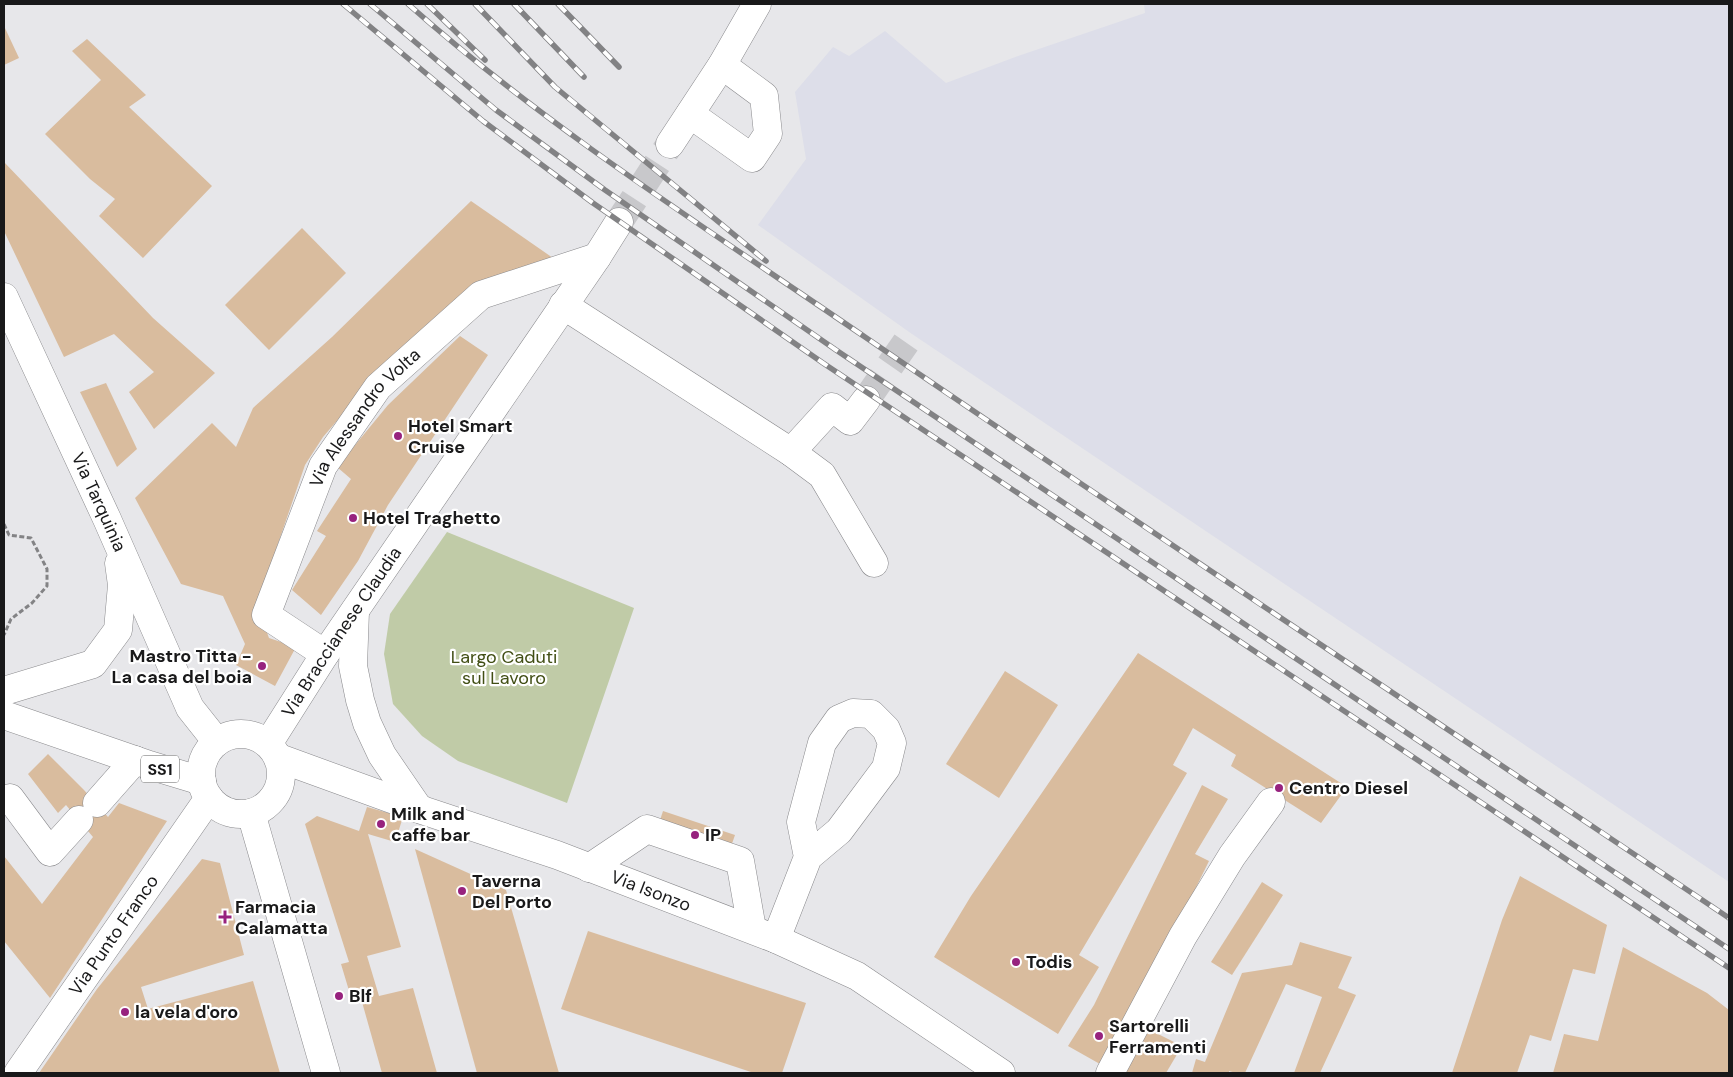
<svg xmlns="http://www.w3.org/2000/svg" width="1733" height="1077" font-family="'DM Sans',sans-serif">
<rect width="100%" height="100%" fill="#e7e7ea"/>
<path fill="#dddee9" d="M1144,4H1729V882L912,334L758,225L806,159L795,92L833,47L849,56L885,31L946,83L1021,55L1145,13Z"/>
<path fill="#c0cba7" d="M447,532L634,608L567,803L458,761L422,736L393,704L384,654L390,614Z"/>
<g fill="#d9bc9e">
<path d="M4,26L19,58L4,65Z"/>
<path d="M87,39L146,95L129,107L212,186L143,258L99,216L115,199L90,179L45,134L101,80L72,51Z"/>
<path d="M4,162L153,318L215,373L154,429L129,392L154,372L114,334L64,357L4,231Z"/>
<path d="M471,201L553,258L377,374L323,437L305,465L257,605L269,638L296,647L275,686L236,665L245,644L223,596L181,584L135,498L212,423L236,447L253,408L332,337Z"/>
<path d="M302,228L346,273L269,350L225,305Z"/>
<path d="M460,336L488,355L388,505L358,561L321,615L292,590L326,536L317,531L351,479L337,467L388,405Z"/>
<path d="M106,383L137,449L117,467L80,392Z"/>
<path d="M1138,653L1347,787L1321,823L1231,766L1236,755L1193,728L1173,765L1187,773L1079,955L1099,967L1058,1034L934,957L971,896Z"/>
<path d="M1005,671L1058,705L999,798L946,764Z"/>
<path d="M48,754L84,790L108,817L119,803L167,821L50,998L4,941V856L42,904L93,837L66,805L58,813L28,774Z"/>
<path d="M1202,785L1228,799L1195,854L1209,861L1107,1068L1068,1046L1094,1005Z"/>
<path d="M367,807L403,817L395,842L368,834L401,947L367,956L379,996L413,988L437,1073H382L362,1002L373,998L353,1004L341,964L349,962L305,824L317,816L359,831Z"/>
<path d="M663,811L735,835L725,864L654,839Z"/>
<path d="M415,849L506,890L559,1073H477Z"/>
<path d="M202,859L220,863L244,955L141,987L148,1009L253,981L280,1073H39L97,989Z"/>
<path d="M1520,876L1607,925L1595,974L1573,969L1551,1041L1530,1035L1517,1073H1452L1502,920Z"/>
<path d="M1262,882L1283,895L1232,975L1211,962Z"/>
<path d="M588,931L806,1003L782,1073H754L561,1009Z"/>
<path d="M1300,942L1352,957L1338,988L1356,995L1320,1073H1294L1322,997L1286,984L1245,1073H1236L1229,1071V1073H1192L1196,1059L1205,1062L1242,973L1292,965Z"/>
<path d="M1623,947L1707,993L1729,1010V1073H1553L1564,1034L1598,1041Z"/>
<path d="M1144,1027L1182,1046L1166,1073H1118Z"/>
</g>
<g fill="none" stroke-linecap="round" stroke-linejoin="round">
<g stroke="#c8c8cb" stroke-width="28" stroke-dasharray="28 14" stroke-linecap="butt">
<path d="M619,222L670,144"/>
<path d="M866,400L912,334"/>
</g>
<defs>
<g id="minor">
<path d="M690,114L752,158L768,134L764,96L722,65"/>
<path d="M670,144L722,65L757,4"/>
<path d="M563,305L791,452L822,475L874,563"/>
<path d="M791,452L832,407L850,421L866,400"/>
<path id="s1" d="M325,654L266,615L323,466L378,387L481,295L597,257"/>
<path id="s2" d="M268,744L325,654L597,257L619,222"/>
<path d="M10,798L50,852L79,820"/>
<path d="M97,803L135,760"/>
<path d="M589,868L647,829L740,861L752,929"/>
<path d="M776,939L808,857L839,831L886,768L892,743L886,729L871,714L853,713L839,719L822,743L801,822L808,857"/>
<path id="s3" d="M18,1073L209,798"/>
<path d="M1110,1073L1183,936L1232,856L1271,802"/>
</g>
<g id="major">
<path id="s4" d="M4,297L107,519L190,708L217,742"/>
<path d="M355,611L353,666L360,700L367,723L382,755L419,809"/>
<path d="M4,691L93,664L118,630L122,585L119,563"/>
<path d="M4,715L149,765L202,781"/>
<circle cx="241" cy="774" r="40"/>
<path id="s5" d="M279,758L425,811L557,855L776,939L857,976L1001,1073"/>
<path d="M251,813L326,1073"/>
</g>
</defs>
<use href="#minor" stroke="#89898c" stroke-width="29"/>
<use href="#major" stroke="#89898c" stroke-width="29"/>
<path stroke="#838385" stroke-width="3" stroke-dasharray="5 2.5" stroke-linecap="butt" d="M4,524L9,535L31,538L47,569V586L32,603L11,619L4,635"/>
<use href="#minor" stroke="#fff" stroke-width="28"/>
<use href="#major" stroke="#fff" stroke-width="28"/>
<defs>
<g id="rail">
<path d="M343,4L483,121L593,203L823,363L1729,968"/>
<path d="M370,4L496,110L605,190L836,350L1729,949"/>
<path d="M408,4C549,129 709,230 865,337C1151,533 1441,724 1729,918"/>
<path d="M427,4L485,60"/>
<path d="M475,4L555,87L766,261"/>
<path d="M514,4L584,77"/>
<path d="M558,4L619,67"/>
</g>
</defs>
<use href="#rail" stroke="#828284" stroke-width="5.5"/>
<use href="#rail" stroke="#fff" stroke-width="4" stroke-dasharray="11" stroke-linecap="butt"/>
</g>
<g fill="#97227e" stroke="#fff" stroke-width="2">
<circle cx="398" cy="436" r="5"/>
<circle cx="353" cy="518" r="5"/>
<circle cx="262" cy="666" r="5"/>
<circle cx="1279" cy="788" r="5"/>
<circle cx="381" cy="824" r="5"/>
<circle cx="695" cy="835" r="5"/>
<circle cx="462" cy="891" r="5"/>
<path d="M222.5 909.5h5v5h5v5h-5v5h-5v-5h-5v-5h5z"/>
<circle cx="1016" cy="962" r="5"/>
<circle cx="339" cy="996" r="5"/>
<circle cx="125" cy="1012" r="5"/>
<circle cx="1099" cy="1036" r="5"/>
</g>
<g text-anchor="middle" stroke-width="4.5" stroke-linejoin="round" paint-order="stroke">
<rect fill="#fff" stroke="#5e5e5f" stroke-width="1" x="141" y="755.5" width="38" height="27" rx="4"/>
<g font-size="16" font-weight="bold" fill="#19191a">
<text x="160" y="775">SS1</text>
</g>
<g font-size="18" fill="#19191a" stroke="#fff">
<text dy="6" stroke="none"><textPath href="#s1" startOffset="294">Via Alessandro Volta</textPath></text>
<text dy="6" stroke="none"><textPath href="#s4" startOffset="226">Via Tarquinia</textPath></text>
<text dy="6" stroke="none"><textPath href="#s2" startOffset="134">Via Braccianese Claudia</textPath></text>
<text dy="6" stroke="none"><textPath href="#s5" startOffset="395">Via Isonzo</textPath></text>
<text dy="6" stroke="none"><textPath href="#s3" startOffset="168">Via Punto Franco</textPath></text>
</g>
<g font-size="18" font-weight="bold" fill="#19191a" stroke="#fff" text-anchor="start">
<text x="408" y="432">Hotel Smart<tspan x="408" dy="21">Cruise</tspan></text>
<text x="363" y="524">Hotel Traghetto</text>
<text x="252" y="662" text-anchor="end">Mastro Titta -<tspan x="252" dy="21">La casa del boia</tspan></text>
<text x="1289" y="794">Centro Diesel</text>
<text x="391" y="820">Milk and<tspan x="391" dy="21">caffe bar</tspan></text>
<text x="705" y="841">IP</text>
<text x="472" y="887">Taverna<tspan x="472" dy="21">Del Porto</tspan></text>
<text x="235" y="913">Farmacia<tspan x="235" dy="21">Calamatta</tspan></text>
<text x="1026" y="968">Todis</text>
<text x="349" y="1002">Blf</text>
<text x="135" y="1018">la vela d'oro</text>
<text x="1109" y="1032">Sartorelli<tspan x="1109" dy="21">Ferramenti</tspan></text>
</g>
<g font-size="18" fill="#414e14" stroke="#fff">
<text x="504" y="663">Largo Caduti<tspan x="504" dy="21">sul Lavoro</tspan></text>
</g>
</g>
<rect width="1733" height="1077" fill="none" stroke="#19191a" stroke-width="10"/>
</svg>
